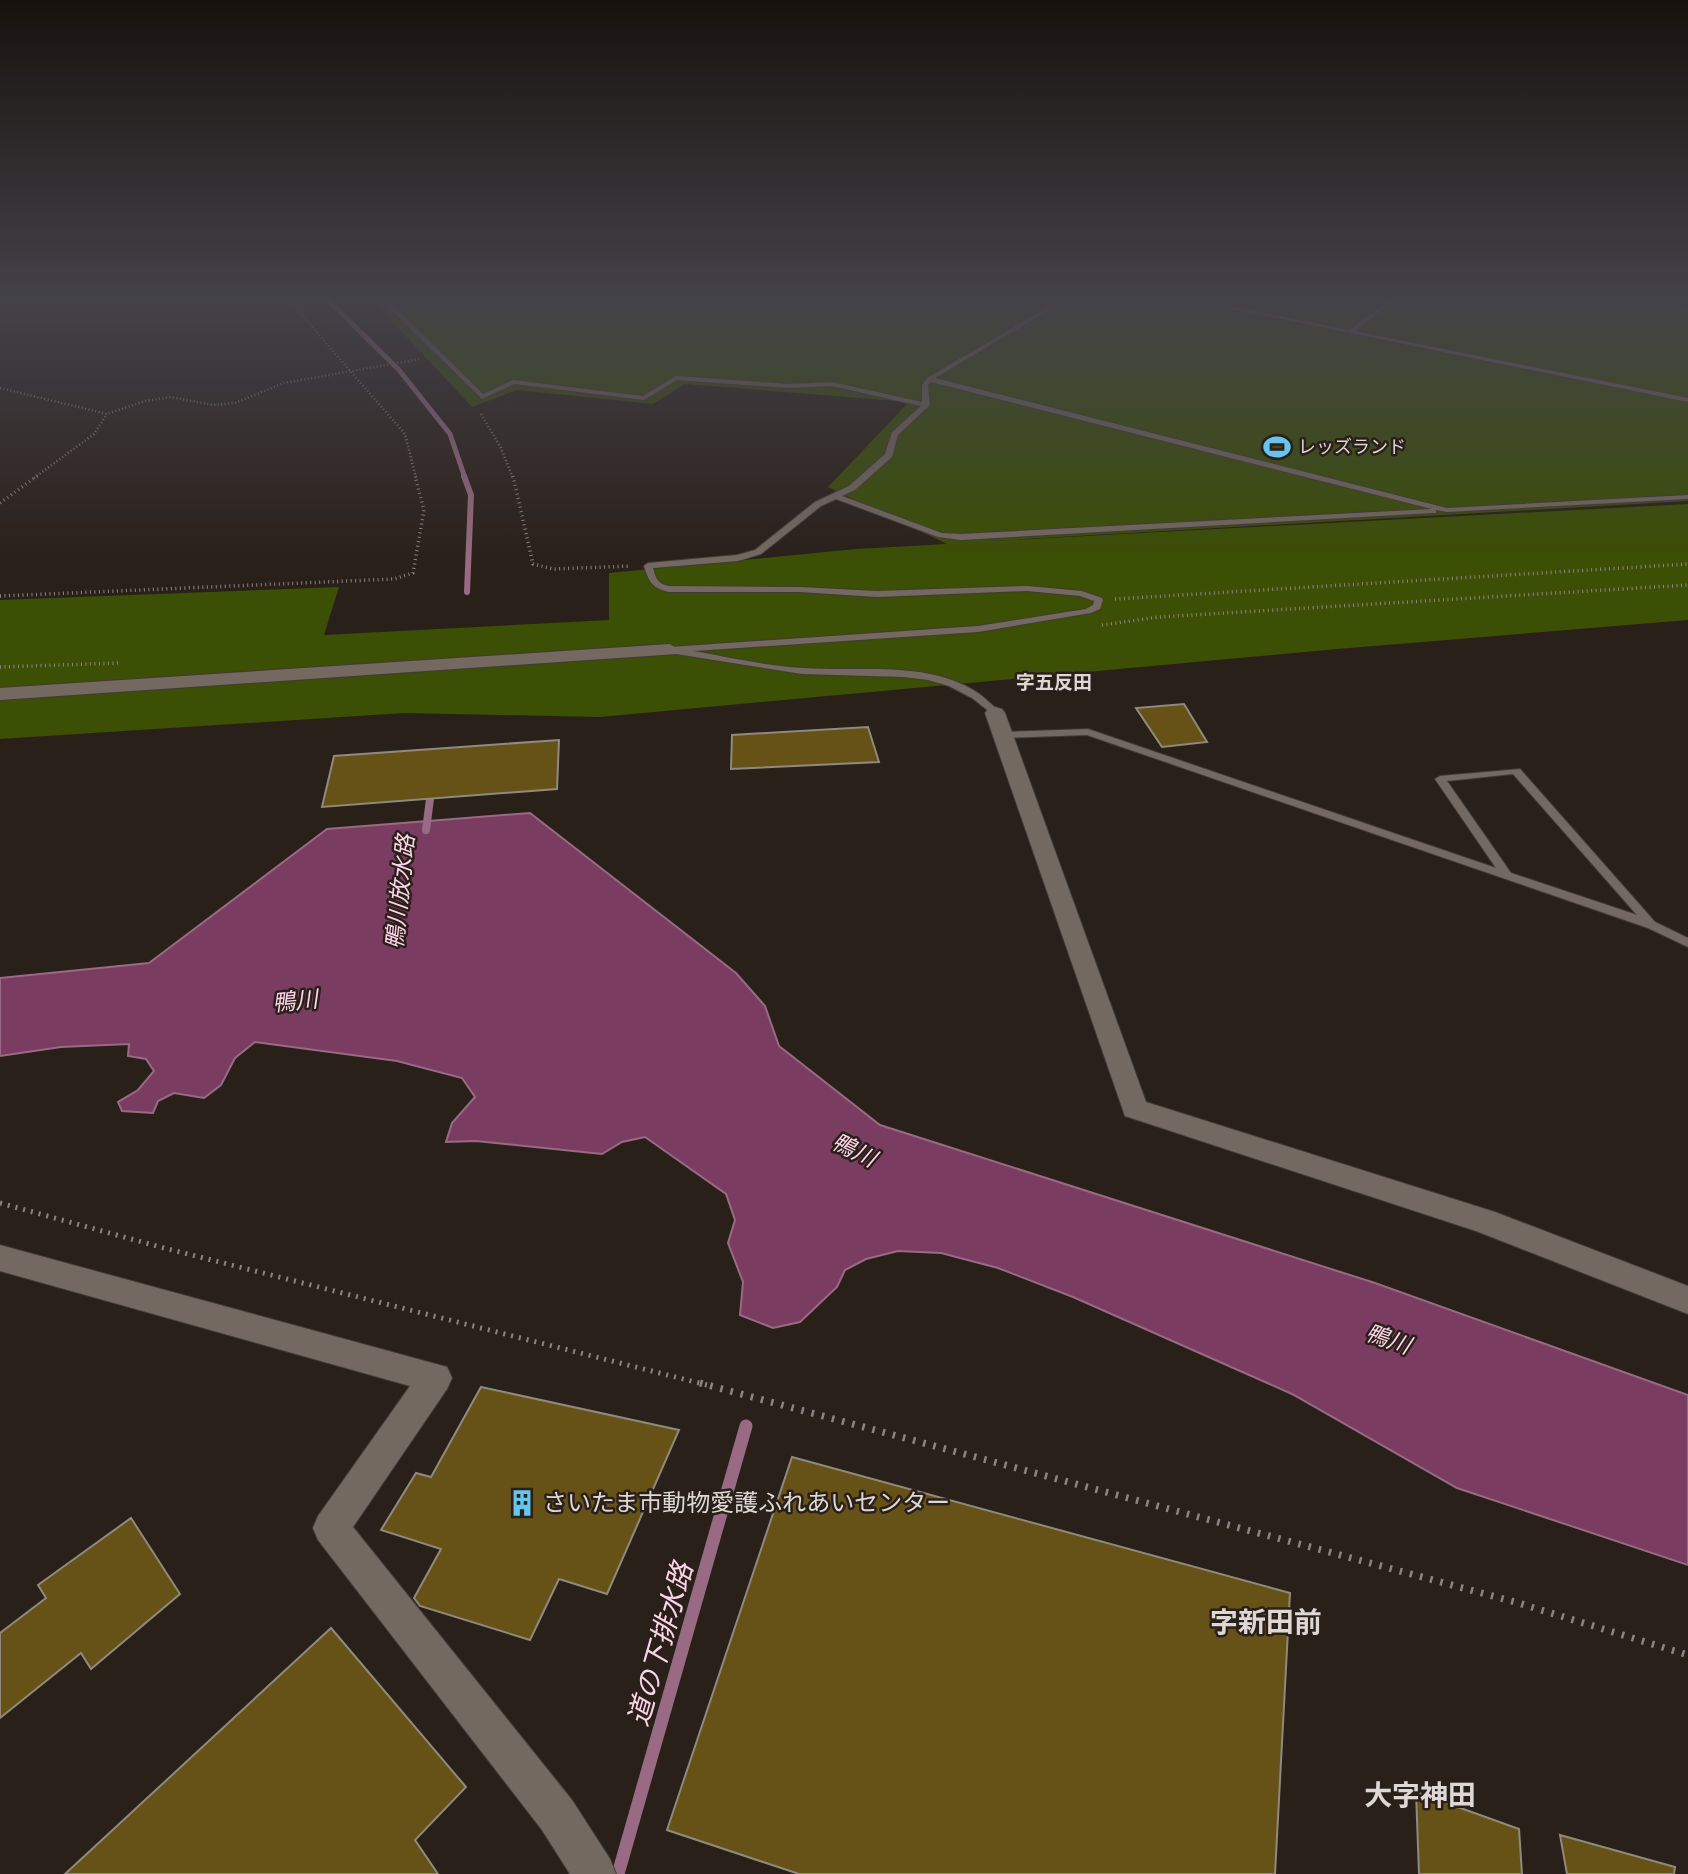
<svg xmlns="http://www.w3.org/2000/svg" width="1688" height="1874" font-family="Quicksand,'Noto Sans JP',sans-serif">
<rect width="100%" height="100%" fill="#2a201a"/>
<path fill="#3b4f05" d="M386,298H1628L1688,307V501L991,541L1688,504V620L1337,649L600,717L404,713L0,739V600L339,587L324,635L609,620V573L856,549L947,544L828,487L909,402L685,384L653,404L517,390L472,407L375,303Z"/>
<path fill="#7b3c61" stroke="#996a83" stroke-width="2" d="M530,813L736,973L765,1006L779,1046L880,1125L1375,1283L1688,1395V1565L1457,1488L1292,1394L1073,1297L998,1268L941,1253L898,1251L866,1259L845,1270L837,1287L800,1322L773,1328L740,1315L743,1282L728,1243L735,1220L726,1194L645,1137L622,1142L602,1154L476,1141L446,1142L452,1123L475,1097L462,1078L397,1061L255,1042L235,1058L221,1085L204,1098L174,1093L158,1101L153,1113L122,1111L118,1102L138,1090L154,1071L146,1059L128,1056L129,1044L61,1047L0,1056V978L149,963L327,829Z"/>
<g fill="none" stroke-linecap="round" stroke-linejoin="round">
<path stroke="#996a83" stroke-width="5" d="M326,298L399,370L450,434L465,478"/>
<path stroke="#996a83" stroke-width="6" d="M464,476L471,495L467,592"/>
<path stroke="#996a83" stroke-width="8" d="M426,830L430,799"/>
<path stroke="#996a83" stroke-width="13" d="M618,1874L746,1426"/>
</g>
<g fill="#665217" stroke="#8e8a7d" stroke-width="2">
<path d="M1184,704L1207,742L1162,747L1136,708Z"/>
<path d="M868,727L879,762L731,769L732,735Z"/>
<path d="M559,740L557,789L322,807L334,756Z"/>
<path d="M481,1387L679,1430L607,1594L559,1579L530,1640L420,1606L414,1598L441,1549L381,1530L416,1473L431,1477Z"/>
<path d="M792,1457L1290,1593L1275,1874H799L667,1830Z"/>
<path d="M131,1518L180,1594L91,1669L81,1653L0,1718V1633L46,1598L38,1585Z"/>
<path d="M331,1628L466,1787L415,1840L438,1874H65Z"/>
<path d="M1416,1792L1519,1829L1522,1874H1419Z"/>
<path d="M1560,1835L1675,1867L1674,1874H1567Z"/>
</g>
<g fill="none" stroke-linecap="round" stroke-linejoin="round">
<defs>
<g id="lane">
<path d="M396,298H404L392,304L483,394L513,380L643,396L676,376L790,384L832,382L922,402V385L927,378L1063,298H1070L935,378L1447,508L1688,495V499L1447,512L1436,510V513H1433L961,540L938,537L836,499L821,506L761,554L738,561L653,568C656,579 658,584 669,586L800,587L877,591L1027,586L1082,591L1102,598L1103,600L1100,609L1091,613L978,632L694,651C731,658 768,666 805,668C862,672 928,660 978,693C985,698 992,705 999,711V715L995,716L972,698L949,686L928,680L904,677L802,674L670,653L665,650L670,647L978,626L1086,609L1093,605L1094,601L1080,596L1027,591L877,597L800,592H669C652,588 649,582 644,566L648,563L737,555L755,550L815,502L849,486L885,454L892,432L921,406L832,386L790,388L677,380L644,400L514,384L482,399L385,304ZM931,382L1432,509L961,534L942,533L842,496L855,490L892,457L898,435L930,405L928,385Z"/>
<path d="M1178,298H1190L1349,330L1391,298H1398L1355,331L1688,398V402Z"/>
<path d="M1088,729L1496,868L1435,779L1440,776L1520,769L1655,922L1688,938V947L1648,928L1087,735L1003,738L998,735L1003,732ZM1513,774L1637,915L1511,873L1447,781Z"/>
</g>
<g id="street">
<path d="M670,644L679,650L677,654L0,700V688Z"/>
<path d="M995,707L1002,709L1005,713L1146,1102L1495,1212L1688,1286V1314L1476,1231L1125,1116L985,713L988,709Z"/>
<path d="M0,1245L447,1367L452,1378L447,1389L353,1527L572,1800L610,1859L616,1874H570L542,1830L318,1540L313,1528L318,1516L410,1386L0,1271Z"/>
</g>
</defs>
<use href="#lane" stroke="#433b36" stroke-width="2"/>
<use href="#street" stroke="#433b36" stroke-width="2"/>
<g stroke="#8d847f" stroke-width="2.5" stroke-dasharray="1 2.5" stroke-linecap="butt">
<path d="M287,298L405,434L416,478"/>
<path d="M1651,298L1688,303"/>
<path d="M0,388L107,414L145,401L171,397L213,405L235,403L284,383L420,359"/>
<path d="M481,414L501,448L513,478"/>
<path d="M34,478L94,434L107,414"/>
</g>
<g stroke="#8d847f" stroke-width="3.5" stroke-dasharray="1 3.5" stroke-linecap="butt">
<path d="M513,476L533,564L553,569L631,566"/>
<path d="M0,503L37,476"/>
<path d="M0,596L394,579L413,573L424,510L415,476"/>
<path d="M1115,599L1688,564"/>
<path d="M1102,625L1159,617L1688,585"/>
<path d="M0,667L118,663"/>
</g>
<path stroke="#8d847f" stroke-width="5" stroke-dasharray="2 6" stroke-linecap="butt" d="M0,1203L164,1248L707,1385"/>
<path stroke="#8d847f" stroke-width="7" stroke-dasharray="2.5 8" stroke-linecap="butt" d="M700,1383L1515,1602L1688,1655"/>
<use href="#lane" fill="#746961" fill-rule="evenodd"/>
<use href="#street" fill="#746961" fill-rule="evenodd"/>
</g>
<linearGradient id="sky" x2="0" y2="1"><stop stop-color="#17120e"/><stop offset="0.53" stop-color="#444249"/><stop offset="1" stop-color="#444249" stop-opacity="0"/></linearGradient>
<rect width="1688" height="560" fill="url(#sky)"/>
<defs>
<symbol id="stadium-bare" viewBox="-9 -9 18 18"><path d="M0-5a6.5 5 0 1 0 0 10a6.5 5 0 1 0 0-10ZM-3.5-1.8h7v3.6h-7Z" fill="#65c5ee" stroke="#2a201a" stroke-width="2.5" paint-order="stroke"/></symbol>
<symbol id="building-bare" viewBox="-9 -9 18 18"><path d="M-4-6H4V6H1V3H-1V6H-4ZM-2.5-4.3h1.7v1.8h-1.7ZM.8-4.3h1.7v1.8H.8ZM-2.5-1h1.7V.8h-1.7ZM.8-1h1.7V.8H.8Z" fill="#65c5ee" stroke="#2a201a" stroke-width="2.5" paint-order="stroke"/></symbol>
</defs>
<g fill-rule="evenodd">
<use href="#stadium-bare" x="1258" y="428" width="38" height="38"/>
<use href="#building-bare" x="503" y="1484" width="38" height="38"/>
</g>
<g text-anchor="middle" stroke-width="5" stroke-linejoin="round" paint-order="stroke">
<g font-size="18" fill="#ded7d3" stroke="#2a201a" text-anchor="start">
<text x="1298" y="453">レッズランド</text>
</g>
<g font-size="19" font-weight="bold" fill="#ded7d3" stroke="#2a201a">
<text x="1054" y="689">字五反田</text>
</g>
<g font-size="23" font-style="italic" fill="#fcd4e9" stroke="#2a201a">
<text transform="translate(400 892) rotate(-84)" y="8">鴨川放水路</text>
<text transform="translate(295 1001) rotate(-6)" y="8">鴨川</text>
<text transform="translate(854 1150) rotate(26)" y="8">鴨川</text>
<text transform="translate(1388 1339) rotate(19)" y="8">鴨川</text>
</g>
<g font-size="24" fill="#ded7d3" stroke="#2a201a" text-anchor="start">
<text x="543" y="1511">さいたま市動物愛護ふれあいセンター</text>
</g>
<g font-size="28" font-weight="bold" fill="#ded7d3" stroke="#2a201a">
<text x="1266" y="1632">字新田前</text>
</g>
<g font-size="28" font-style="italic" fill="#fcd4e9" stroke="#2a201a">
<text transform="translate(660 1644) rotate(-74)" y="10">道の下排水路</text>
</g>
<g font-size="28" font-weight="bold" fill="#ded7d3" stroke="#2a201a">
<text x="1420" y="1805">大字神田</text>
</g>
</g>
</svg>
